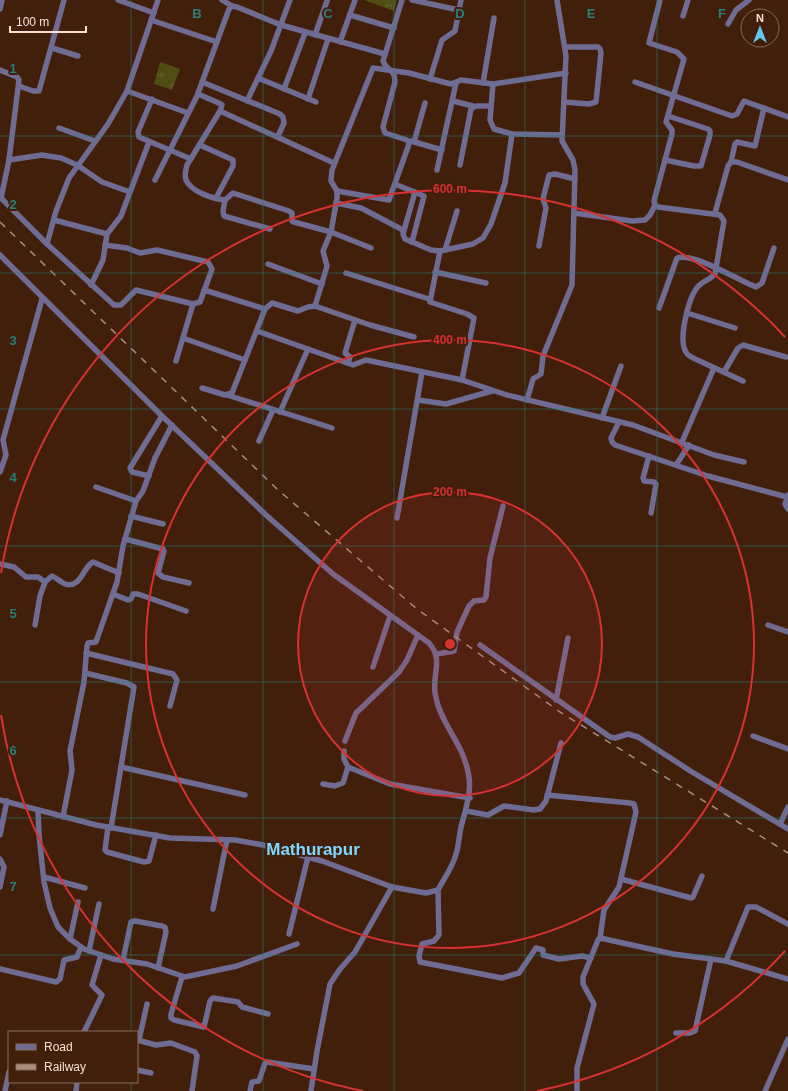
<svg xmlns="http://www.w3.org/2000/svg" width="788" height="1091" font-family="Helvetica,sans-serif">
<defs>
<pattern id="park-tufts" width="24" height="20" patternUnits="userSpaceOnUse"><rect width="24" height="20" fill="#4e4d13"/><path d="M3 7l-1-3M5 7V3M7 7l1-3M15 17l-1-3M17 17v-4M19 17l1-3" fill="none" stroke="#686634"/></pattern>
</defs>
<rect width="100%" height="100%" fill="#411f0b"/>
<g fill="url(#park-tufts)">
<path d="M364,0H397L394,11Z"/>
<path d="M160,62L180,69L172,90L154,84Z"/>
</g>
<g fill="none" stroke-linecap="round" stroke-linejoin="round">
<g stroke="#6f6c94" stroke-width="5.5">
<path d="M118,0L154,13"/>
<path d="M222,0L232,6"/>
<path d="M412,0L459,10"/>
<path d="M660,0L649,43L677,52L684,59L666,122L672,130V134L654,201L655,205L658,207L720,215L724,221L715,274C710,280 701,281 696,289C688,301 678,340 686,352C687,355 690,356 693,358L743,381"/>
<path d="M0,9L2,0"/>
<path d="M350,15L394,28"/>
<path d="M683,16L688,0"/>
<path d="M151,20L217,42"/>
<path d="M728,24L736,10L749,0"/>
<path d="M315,35L327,1"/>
<path d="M340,42L355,0"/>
<path d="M52,48L78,56"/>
<path d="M0,70L17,77L19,80L9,160L1,198"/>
<path d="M258,78L316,102"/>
<path d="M430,79L442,40L455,31L461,0"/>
<path d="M202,82L280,114L283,117L284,123L278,136"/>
<path d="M635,82L732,116L737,114L744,101L788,117"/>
<path d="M483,83L494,18"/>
<path d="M493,84L490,120L494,129L512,134L562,135"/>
<path d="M19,86L33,91H39L64,0"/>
<path d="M284,89L305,33"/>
<path d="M127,91L188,113"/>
<path d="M198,94L221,104L222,105L220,111"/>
<path d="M152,99L138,132L139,137L191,159"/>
<path d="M308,99L328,39"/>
<path d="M247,101L271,51L290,0"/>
<path d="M453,101L473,106"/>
<path d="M564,102L589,104L596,102L601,53L600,49L598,47H565"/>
<path d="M59,128L95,141"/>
<path d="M411,141L442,150"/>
<path d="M414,142L425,103"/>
<path d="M200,145L233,160V166L216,198"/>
<path d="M9,160L42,155L61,158L77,165L102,182L130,192"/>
<path d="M665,160L694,166H701L710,135V131L708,129L668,116"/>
<path d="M731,162L735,144L737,142L755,146L764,108"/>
<path d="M334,163L220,111L187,165C186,170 184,175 186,180C191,192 214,199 225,200L233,193L236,194L289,211L292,213V221L294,222L331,232L371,248"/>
<path d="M460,165L471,109L476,106H490"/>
<path d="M437,170L456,83"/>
<path d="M155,180L197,96L229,9L232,6L237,7L281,25L385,54"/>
<path d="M395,184L424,196L412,242"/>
<path d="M337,191L389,200L408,147L409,143L407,140L385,133L383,127L395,82C395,68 387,72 383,61L402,0"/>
<path d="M415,192L403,234L405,239L431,250L440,251L473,244L483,238L491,224L505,183L512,134"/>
<path d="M0,197L47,244L114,305H121L136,290L193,304L200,302L212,269L208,262L157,250L140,253L127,248L105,245"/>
<path d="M225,200L223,211L224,216L270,229"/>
<path d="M336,203L361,208L403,230"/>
<path d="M574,213L632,221L645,220L650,215L655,205"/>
<path d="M715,213L728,166L731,162H737L788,180"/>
<path d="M54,220L107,234"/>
<path d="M47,244L56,211L69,178L108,124L127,91L158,0"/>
<path d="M539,246L546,208L543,199L549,175L555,174L575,179"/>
<path d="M445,250L457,211"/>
<path d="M440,251L430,302L467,314L474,318L462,380"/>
<path d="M0,255L162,416L266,515L333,574L429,643C445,661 430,677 436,698C440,718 454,735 462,753C475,784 469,797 461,827C459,836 459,845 456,854C453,867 444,878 438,890L426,893L392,887L322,861L263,845L235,840L170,838L96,825L0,800"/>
<path d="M268,264L322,284"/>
<path d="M435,272L486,283"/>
<path d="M346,273L429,299"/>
<path d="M91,285L103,260L107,234L121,216L149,142"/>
<path d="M204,290L265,309"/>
<path d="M315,306L325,273L327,266L323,251L331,232L337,198V191L331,181L332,170L373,68L409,73L451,84L461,80L493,84L566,73"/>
<path d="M659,308L677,258C694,252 739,281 756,287L762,283L774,248"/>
<path d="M687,313L735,328"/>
<path d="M257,331L353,365L366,360L462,380L507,395L633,425L714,455L744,462"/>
<path d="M183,338L245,360"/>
<path d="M176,361L193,304"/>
<path d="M348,363L350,357L345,353L355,320"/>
<path d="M724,372L738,348L743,345L786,357"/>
<path d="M202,388L225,395L232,393L265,309L272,303L298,311L308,307L315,306L370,325L414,337"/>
<path d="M227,395L332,428"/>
<path d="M418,400L446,404L492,391"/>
<path d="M527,400L533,379L541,374L543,356L572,285L575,170L573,160L562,141L566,56L557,0"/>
<path d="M280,412L308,349"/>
<path d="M602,418L621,366"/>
<path d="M619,422L611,438L612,442L615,445L708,476L787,497"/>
<path d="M259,441L273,410"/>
<path d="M682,442L714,368"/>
<path d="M649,456L643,478L644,481L654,482L656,484L651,513"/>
<path d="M676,465L689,445"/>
<path d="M0,472L6,455L3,440L42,299"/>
<path d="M149,476L132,472L130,468L162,416"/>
<path d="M96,487L136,501"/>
<path d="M788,495L785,504L788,509"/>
<path d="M131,516L163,524"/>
<path d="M397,518L422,372"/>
<path d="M125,539L163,549L164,551L158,573L163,577L189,583"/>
<path d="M0,564L14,567L26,577H38L45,582L40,596L35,625"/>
<path d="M45,582L52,576C57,578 60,582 65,584C81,589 83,567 93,562L119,573"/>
<path d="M113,594L128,600L131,599L133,594H138L186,611"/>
<path d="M768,625L788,632"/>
<path d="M480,645L610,737L615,738L628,734L638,737L692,772L788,829"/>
<path d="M86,653L173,674L177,680L170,706"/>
<path d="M437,654L454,651L457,632L469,606L474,601L484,600L486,597L490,558L503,506"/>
<path d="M373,667L390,616"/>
<path d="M85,673L127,683L134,687L111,828"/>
<path d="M556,700L568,638"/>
<path d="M753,736L788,749"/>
<path d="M345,741L356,713L399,672L407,660L418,635"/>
<path d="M121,767L245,795"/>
<path d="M348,767L390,784L470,798"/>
<path d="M323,784L335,786L343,783L348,767L344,759V751"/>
<path d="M547,795L630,803L634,804L636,812L619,887L604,910L600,938"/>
<path d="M38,810L39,835L44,882L50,908L58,927L70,939L84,949L113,959L147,964L185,977L237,966L297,944"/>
<path d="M466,811L488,815L504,806L534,810L540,809L546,801L561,743"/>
<path d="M63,817L72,770L70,751L84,682L87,646L88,643L96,642L97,639L117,582L123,546L136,501L143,491L155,458L172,425"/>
<path d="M780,824L788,807"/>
<path d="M108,827L105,850L107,852L144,862L149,861L156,835"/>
<path d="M0,835L7,801"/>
<path d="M0,859L4,867L0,887"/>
<path d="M44,877L85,888"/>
<path d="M621,879L691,898L693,897L702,876"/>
<path d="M438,890L439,935L434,941L422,944L419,956L420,962L502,978L519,973L536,948L543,950V955L559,959L582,956L591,958"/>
<path d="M213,909L227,840"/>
<path d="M289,934L308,857"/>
<path d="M70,939L78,902"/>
<path d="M89,951L99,904"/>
<path d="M123,960L131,922L135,921L162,926L165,927L166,932L158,968"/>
<path d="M726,961L748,907H756L788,924"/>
<path d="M0,969L56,982L60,979L64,960L77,957L81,947"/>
<path d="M182,977L171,1014V1018L174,1020L204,1027L210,1001L213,998L238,1002L242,1007L268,1014"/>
<path d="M84,1032L102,995L92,985L101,955"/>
<path d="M676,1033H690L695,1031L711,959"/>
<path d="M137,1040L156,1045L171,1043L195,1052L197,1056L192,1091"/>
<path d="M139,1040L147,1004"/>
<path d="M137,1070L151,1073"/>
<path d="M5,1091L9,1072"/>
<path d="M76,1091L77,1082"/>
<path d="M250,1091L252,1082L259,1081L265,1063L267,1062L314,1069"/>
<path d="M311,1091L317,1051L330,984L340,969L355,952L392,887"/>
<path d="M577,1091V1068L594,1004L583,984V977L598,940L600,938L673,954L726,961L788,979"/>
<path d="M765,1091L788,1039"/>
</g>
<path stroke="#aa8d7e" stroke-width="1.5" stroke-dasharray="7 7" stroke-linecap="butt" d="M0,222L277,489L417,609L560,712L788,853"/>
</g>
<path fill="none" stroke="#268178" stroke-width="1" stroke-opacity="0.55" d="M131,0V1032M263,0V1091M394,0V1091M525,0V1091M657,0V1091M0,136H788M0,273H788M0,409H788M0,546H788M0,682H788M0,818H788M0,955H788M131,1082V1091"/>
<circle cx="450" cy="644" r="152" fill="#d83131" fill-opacity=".12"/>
<g fill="none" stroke="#d83131" stroke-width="2">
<circle cx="450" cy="644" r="152"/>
<circle cx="450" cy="644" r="304"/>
<path d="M785 951A455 455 0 0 1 537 1091M363 1091A455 455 0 0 1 1 715M1 573A455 455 0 0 1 785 337"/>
</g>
<g text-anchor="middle" stroke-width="4" stroke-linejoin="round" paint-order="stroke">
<g font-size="17" font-weight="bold" fill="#80d7fe" stroke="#411f0b">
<text x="313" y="855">Mathurapur</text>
</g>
</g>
<g font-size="13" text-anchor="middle" font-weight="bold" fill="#268178" stroke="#411f0b" stroke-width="4" stroke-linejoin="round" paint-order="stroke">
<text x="197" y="18">B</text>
<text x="328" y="18">C</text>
<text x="460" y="18">D</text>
<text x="591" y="18">E</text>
<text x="722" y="18">F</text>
<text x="13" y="73">1</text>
<text x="13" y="209">2</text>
<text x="13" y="345">3</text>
<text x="13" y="482">4</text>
<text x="13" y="618">5</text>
<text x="13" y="755">6</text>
<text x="13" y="891">7</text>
</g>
<circle cx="450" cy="644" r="6" fill="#d83131" stroke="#411f0b" stroke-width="2"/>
<g font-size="12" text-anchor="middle" font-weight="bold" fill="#d83131" stroke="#411f0b" stroke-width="4" stroke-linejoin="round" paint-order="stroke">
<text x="450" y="193">600 m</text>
<text x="450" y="344">400 m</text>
<text x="450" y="496">200 m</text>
</g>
<rect x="8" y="1031" width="130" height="52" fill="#411f0b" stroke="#8b6d5c"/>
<rect x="16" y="1044" width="20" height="6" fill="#6f6c94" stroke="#8b6d5c"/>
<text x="44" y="1051" font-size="12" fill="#f9e1d5">Road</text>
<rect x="16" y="1064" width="20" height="6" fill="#aa8d7e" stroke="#8b6d5c"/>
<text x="44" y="1071" font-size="12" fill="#f9e1d5">Railway</text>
<g transform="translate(760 28)"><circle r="19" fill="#411f0b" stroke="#8b6d5c"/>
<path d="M0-3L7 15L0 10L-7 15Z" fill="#65c5ee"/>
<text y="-6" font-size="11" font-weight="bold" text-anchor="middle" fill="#f9e1d5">N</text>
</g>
<path d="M10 26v6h76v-6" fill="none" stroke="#f9e1d5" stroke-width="2"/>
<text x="16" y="26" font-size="12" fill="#f9e1d5" stroke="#411f0b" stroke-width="3" paint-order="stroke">100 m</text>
</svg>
